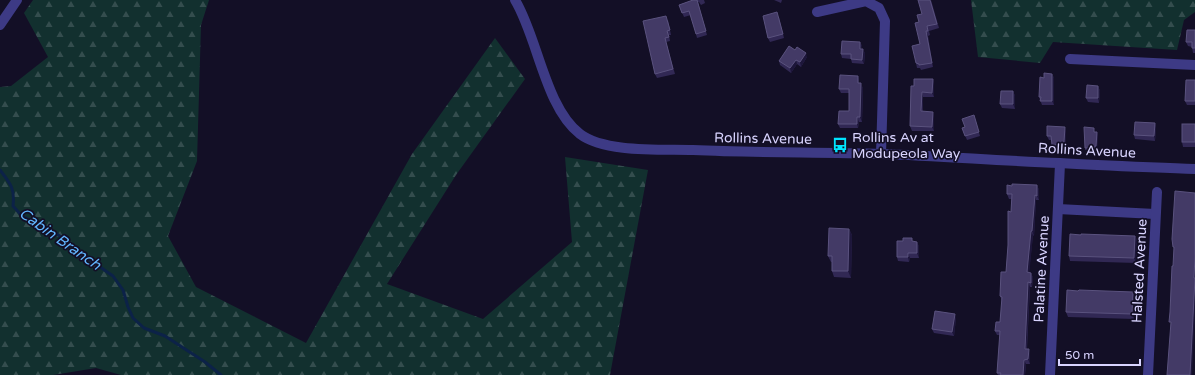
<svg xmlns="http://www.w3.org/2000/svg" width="1195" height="375" font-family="'Varela Round',sans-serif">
<defs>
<pattern id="forest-firs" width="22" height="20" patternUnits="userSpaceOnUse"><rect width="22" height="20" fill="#12302f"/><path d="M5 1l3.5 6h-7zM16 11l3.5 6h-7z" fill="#344d4e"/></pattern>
</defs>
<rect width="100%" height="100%" fill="#130f26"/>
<g fill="url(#forest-firs)">
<path d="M33,0H209L201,25L197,161L168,236L196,287L306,343L412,154L495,38L525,79L456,175L387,284L483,319L572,242L565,157L648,170L610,375H121L96,368L53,375H0V87L11,86L48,57L24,13Z"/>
<path d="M971,0H1195V12L1184,20L1177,50L1053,42L1040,63L978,57Z"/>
</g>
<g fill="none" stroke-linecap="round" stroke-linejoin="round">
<path stroke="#0c2248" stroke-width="3" d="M0,170C11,184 15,189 13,206L22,216L51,230L67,241L80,253L113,276L123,290L128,307L133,318L144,328L165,336L205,362L221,375"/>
<g stroke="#3d3a85" stroke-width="10">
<path d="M515,0C538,38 545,107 580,134C605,153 662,149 693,150C756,153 819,152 882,154C942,156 1001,161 1060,163C1105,166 1150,167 1195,169"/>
<path d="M817,12L866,1L879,8L885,21L881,154"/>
<path d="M0,25L17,0"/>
<path d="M1070,59L1195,65"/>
<path d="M1058,209L1155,214"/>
<path d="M1050,375L1060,164"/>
<path d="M1148,375L1157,192"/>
</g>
</g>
<g fill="#312854">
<path d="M693,0H704L705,3L701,5L699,2H698L707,35L697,38L691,15L684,17L679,5Z"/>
<path d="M774,0H782L781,3Z"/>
<path d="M931,0L939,28L929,31L930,35L928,36L933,67L921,70L920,68H917L916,63L920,44L919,22L922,14Z"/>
<path d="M779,17L784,38L770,42L768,38Z"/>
<path d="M668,20L671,35H669L670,41L666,42L675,74L657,78L655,74Z"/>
<path d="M1195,30V53H1193L1192,47L1188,46L1186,42Z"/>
<path d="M860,42L862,46L861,49L865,53L864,64L852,63L851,59L842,58L841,54Z"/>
<path d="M807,57L801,67L797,64L791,73L780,65L779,61Z"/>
<path d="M1052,74L1054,78V105H1042L1039,97L1044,78Z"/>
<path d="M933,79L934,84V97H923V111L934,116V131H912L910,126L914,86Z"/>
<path d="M859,80V83L863,88L862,122H859L858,128H840L838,124L849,111V93H841L839,89Z"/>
<path d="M1195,80V105H1187L1185,101Z"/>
<path d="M1098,86L1100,91L1099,103L1088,102L1086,98Z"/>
<path d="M1013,91L1015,96V109L1002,108L1000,104Z"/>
<path d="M974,115L980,136L967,140L962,128L965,127Z"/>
<path d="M1155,123L1156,128L1155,141L1135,139L1134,135Z"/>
<path d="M1195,124V147H1183L1182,142Z"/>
<path d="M1095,130L1094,132L1098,134L1097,148H1096V150H1085V148Z"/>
<path d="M1066,131V146H1064V149H1054L1052,145V140H1049L1047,136Z"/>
<path d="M1037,185L1039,190V200H1036L1034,236L1033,235L1029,272L1033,277L1032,287H1030L1027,349L1030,354V364H1026L1025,375H998L997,373L1000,335H997L995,331L1000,322L1002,301L1000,296L1006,272L1012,199H1009L1007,194L1012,186Z"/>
<path d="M849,229L852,235L851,278L834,277L832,271V262H831L828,256Z"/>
<path d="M1135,236L1137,240L1136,263L1070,261L1069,256Z"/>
<path d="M914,241L919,246V258H910L909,262L898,261L897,257Z"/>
<path d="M1135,296L1134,319L1068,317L1066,312Z"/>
<path d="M956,318L954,336L934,333L932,329Z"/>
</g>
<g fill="#1d163a">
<path d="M926,31L928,36L933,67L932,63Z"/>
<path d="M860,42L862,46L861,53L860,49Z"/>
<path d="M863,49L865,53L864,64L862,60Z"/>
<path d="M806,53L807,57L801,67L800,62Z"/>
<path d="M796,60L797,64L791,73L790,68Z"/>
<path d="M1052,74L1054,78V105L1052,101Z"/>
<path d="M858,76L859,80V87L858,83Z"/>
<path d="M933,79L934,84V97L932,93Z"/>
<path d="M861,83L863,88L862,122L860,117Z"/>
<path d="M1098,86L1100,91L1099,103L1098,98Z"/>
<path d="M1013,91L1015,96V109L1013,104Z"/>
<path d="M922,92L923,97L922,116L921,111Z"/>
<path d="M933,112L934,116V131L932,127Z"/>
<path d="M857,117L859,122L858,128L857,124Z"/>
<path d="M1155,123L1156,128L1155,141L1154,136Z"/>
<path d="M1065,127L1066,131V146L1064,142Z"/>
<path d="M1097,132L1098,134L1097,148L1096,146Z"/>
<path d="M1037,185L1039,190V200L1037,196Z"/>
<path d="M1035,195L1036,200L1034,236L1032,231Z"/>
<path d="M849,229L852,235L851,278L848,271Z"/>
<path d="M1031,231L1033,235L1029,277L1027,272Z"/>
<path d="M1135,236L1137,240L1136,263L1134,258Z"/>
<path d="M917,242L919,246V258L917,253Z"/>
<path d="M908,253L910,258L909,262L908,257Z"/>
<path d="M1195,255V312L1192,375H1190Z"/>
<path d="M1031,273L1033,277L1032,287L1031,283Z"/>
<path d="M1028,282L1030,287L1026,354L1025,349Z"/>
<path d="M1133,292L1135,296L1134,319L1132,314Z"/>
<path d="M955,314L956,318L954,336L952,332Z"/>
<path d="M1029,349L1030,354V364L1028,359Z"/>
<path d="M1024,360L1026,364L1025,375H1023Z"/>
</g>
<g fill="#433a66" stroke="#5a527e">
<path d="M693,0H697L706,31L696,34L689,11L682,13L679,5Z"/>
<path d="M918,0H930L937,24L927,26L928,31H926L932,63L919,65V64L916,63L912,46L920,44L915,23L919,22L917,15L922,14Z"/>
<path d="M777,12L783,34L768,38L763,16Z"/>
<path d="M666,16L670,30L667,31L669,37L665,38L673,69L655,74L643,21Z"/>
<path d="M1187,30H1195V48H1192V42H1186Z"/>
<path d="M842,41L860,42V49H863L862,60L851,59V54H841Z"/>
<path d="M789,46L795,50L797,47L806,53L800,62L796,60L790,68L779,61Z"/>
<path d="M1044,73L1052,74V101H1040L1041,97H1039L1040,77L1044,78Z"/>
<path d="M840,75L858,76V83H861L860,117H857V124H838L839,111H849V89H839Z"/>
<path d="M914,79H933L932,93L922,92L921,111L933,112L932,127L910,126L911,86H914Z"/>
<path d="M1186,80H1195V101H1185Z"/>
<path d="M1087,85L1098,86V98H1086Z"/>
<path d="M1001,91H1013V104H1000Z"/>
<path d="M974,115L979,132L965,136L962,128L965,127L962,119Z"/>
<path d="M1135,122L1155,123L1154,136L1134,135Z"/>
<rect x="1182" y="124" width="13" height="18"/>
<path d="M1047,126L1065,127L1064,142H1063V145H1052L1051,136H1047Z"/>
<path d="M1084,127L1094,128V132H1097L1096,146H1095V148H1085Z"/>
<path d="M1012,184L1037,185V196L1035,195L1032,231H1031L1027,272L1031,273V283L1028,282L1025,349H1029L1028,359L1024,360L1023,375H1000L1001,373H997L1000,331H995L996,322H1000L1002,297L1000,296L1001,272H1006L1008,245V211L1011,212L1012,194H1007V185L1012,186Z"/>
<path d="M1175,191L1195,193V255L1194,278H1195L1190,375H1167L1171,322H1169L1170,312L1172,266H1173L1174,247H1173L1172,239Z"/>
<path d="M829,228L849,229L848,271H832V256H828Z"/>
<path d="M1070,234L1081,235V234L1135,236L1134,258L1069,256Z"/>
<path d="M903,238H912V241L917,242V253H908V257H897V241H903Z"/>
<path d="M1067,290L1078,291L1079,290L1133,292L1132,314L1066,312Z"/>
<path d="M935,311L955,314L952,332L932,329Z"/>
</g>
<defs>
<symbol id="bus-bare" viewBox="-9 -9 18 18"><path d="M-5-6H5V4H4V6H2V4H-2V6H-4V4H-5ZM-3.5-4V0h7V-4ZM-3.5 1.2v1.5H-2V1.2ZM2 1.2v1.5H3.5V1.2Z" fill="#00e5ff" stroke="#130f26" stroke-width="2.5" paint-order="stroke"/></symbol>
</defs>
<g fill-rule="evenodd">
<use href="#bus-bare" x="829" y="134" width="22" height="22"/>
</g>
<g text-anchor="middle" stroke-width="3.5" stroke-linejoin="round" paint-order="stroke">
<g font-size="14" fill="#d9d4ff" stroke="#130f26" text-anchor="start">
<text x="852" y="142">Rollins Av at<tspan x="852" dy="16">Modupeola Way</tspan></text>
</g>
<g font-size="14" fill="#d9d4ff" stroke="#130f26">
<text transform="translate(763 138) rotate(1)" y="5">Rollins Avenue</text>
<text transform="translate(1087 150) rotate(3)" y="5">Rollins Avenue</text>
<text transform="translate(1041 269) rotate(-87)" y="5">Palatine Avenue</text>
<text transform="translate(1139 271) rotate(-87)" y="5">Halsted Avenue</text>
</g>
<g font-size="15" font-style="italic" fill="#62b6ff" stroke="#130f26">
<text transform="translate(60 239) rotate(35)" y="5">Cabin Branch</text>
</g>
</g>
<path d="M1059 359v6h81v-6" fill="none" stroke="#d9d4ff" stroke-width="2"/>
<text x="1065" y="359" font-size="12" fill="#d9d4ff" stroke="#130f26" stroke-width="3" paint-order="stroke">50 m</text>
</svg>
